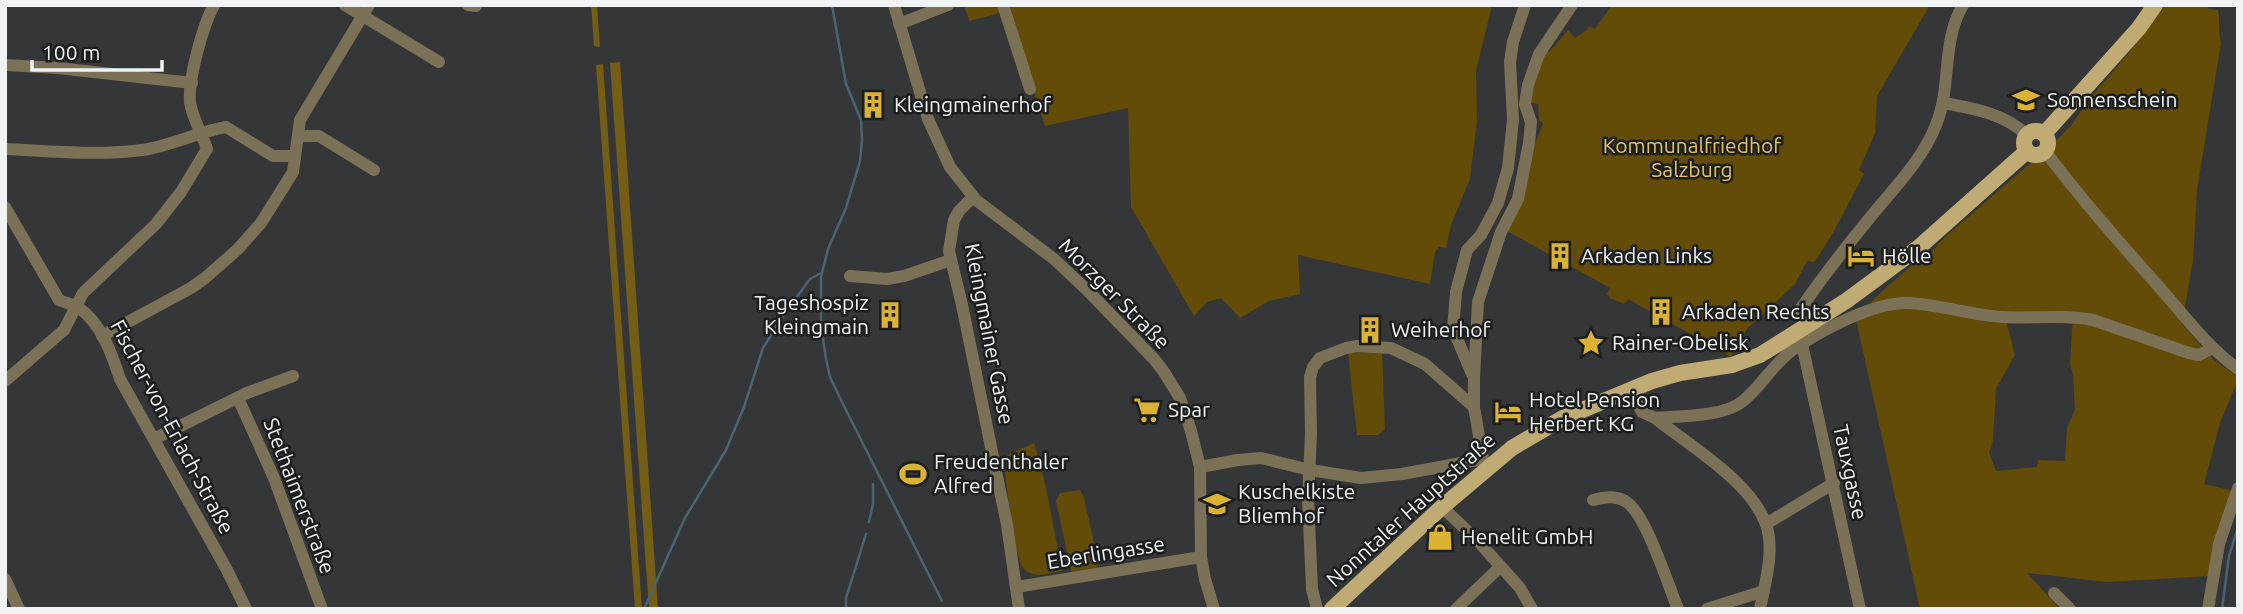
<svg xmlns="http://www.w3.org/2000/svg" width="2243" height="614" font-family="Ubuntu,sans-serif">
<rect width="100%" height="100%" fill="#343638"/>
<g fill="#624c08" fill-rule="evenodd">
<path d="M964,5H1492L1476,71L1477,120L1470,179L1451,225L1446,248L1439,247L1435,252L1430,284L1298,255L1300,294L1269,301L1240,318L1221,298L1207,302L1194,316L1131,207L1128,108L1045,126L1008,11L969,21Z"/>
<path d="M1612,5H1930L1877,96L1875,133L1859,170L1864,174L1834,231L1816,260L1814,262L1807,261L1795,284L1747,329L1731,357L1628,299L1624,304L1610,298L1607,294L1610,288L1505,230L1530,156L1543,124L1539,120L1538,104L1529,102L1530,93L1546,51L1549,52L1568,30L1575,38L1587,30L1589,26L1595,29Z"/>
<path d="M2165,5H2208V9L2218,10C2220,21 2218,31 2221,43L2197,190L2193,261L2182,324L2214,360L2238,377V385L2235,387L2220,423L2204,484L2234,491L2210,576L2107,582L2027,573L2060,609H1920L1856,320C1873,297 1895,280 1916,262L1922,263L1944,238L2057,140L2073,123L2087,102L2127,55ZM2004,313L2073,314L2070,364L2073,375L2075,410L2067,427L2065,461L2038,460L2037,467L1996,471L1989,453L1993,442L1996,389L2015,355Z"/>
<path d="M1382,351L1385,429L1378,435H1357L1348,353Z"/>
<path d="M1034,443L1046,487L1062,571C1050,573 1035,579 1025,570C1014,561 1006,480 1004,462L1007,455Z"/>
<path d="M1080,490L1084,498L1099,565L1095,571L1072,575L1056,501L1060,493Z"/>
</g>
<g fill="#745d15">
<path d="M591,5H597L600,47L594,46Z"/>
<path d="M620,62L658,609H649L610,63Z"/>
<path d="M603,64L642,609H635L596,65Z"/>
</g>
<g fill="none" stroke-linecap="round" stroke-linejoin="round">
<g stroke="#496572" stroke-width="2.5">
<path d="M832,5L846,84L861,120L862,140L860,161L846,208L828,249L821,277V325L826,359L830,377L841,400L942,601"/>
<path d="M869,522L873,504V484"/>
<path d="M644,609L685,518L726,450L744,407L763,348L785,313L810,279L821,273"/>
<path d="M846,609V598L866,534"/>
<path d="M2222,609L2229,556L2238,527"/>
</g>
<g stroke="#7b7157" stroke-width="12">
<path d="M345,5L439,62"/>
<path d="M468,5L476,6"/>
<path d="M894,5L928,119L950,167L976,200L1054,259L1088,291L1154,359L1164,372L1180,398L1191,431L1200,467L1201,557L1205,579L1214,609"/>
<path d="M1003,5L1030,89"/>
<path d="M899,24L948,5"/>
<path d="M5,65L58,68L192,83"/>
<path d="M1944,103C1975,109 2003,113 2027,135"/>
<path d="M298,136H319L374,170"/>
<path d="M5,149C50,151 97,156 142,150C171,146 197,132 226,127L273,156H295"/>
<path d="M2045,151C2081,199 2120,243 2160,288C2184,315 2207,347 2238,369"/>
<path d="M973,197L959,211L954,220L949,251L962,305L1007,525L1019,609"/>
<path d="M5,207L59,300C65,303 73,304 79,308C101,323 112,354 120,379L227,570L246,609"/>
<path d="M850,276L887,279L904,276L951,260"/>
<path d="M1799,311C1819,282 1841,253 1864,225C1889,193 1921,163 1936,125C1952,86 1941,42 1963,5"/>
<path d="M102,336L191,288L205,278L238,249L261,223L293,172L300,120L369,5"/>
<path d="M1802,344L1860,609"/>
<path d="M1472,374L1453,329L1456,292L1467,250L1481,235L1498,203L1508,168L1513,120L1510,62L1513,42L1525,5"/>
<path d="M5,381L64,330L83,293L156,224L181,192L207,149C202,134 192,117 190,102C188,79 203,25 214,5"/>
<path d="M1632,389L1639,407L1642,412L1655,418C1690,446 1750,481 1766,524C1775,551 1765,583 1760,609"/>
<path d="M238,398L274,478L322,609"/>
<path d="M1655,418C1679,416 1724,417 1743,401C1762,386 1774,362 1795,348C1823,330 1873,302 1908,303C1938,304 1970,315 2002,317C2033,319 2063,314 2093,320L2189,353L2199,355L2213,348"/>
<path d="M154,439L247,393L293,376"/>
<path d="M1488,466L1483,459L1474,407V378L1478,302L1501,232L1518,199L1529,143L1531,122L1525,104L1528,85L1539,54L1572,5"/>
<path d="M1200,467L1238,460L1261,458L1310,470L1361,478L1402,474L1483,459"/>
<path d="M1593,500C1603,497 1615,495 1625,501C1645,511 1668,585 1678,609"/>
<path d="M1442,507L1478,541L1520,588L1532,609"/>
<path d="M1766,524L1834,483"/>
<path d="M5,579L19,609"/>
<path d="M1016,587L1201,557"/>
<path d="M2054,593L2070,609"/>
<path d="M1317,609L1312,589L1308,499L1311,434L1310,377L1313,367L1320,358L1346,348L1358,346L1391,348L1425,364L1474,407"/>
<path d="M1456,609L1500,567"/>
<path d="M1707,609L1764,591"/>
<path d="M2208,609L2219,544L2238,488"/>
</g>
<g stroke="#c0ab74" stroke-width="16">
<circle cx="2036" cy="143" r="12"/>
<path d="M2044,134L2139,28L2155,5"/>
<path d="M1332,609L1442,507L1512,448L1563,418L1652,381L1680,373L1732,365L1760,355L1846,301L1918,248L2027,151"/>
</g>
</g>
<defs>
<symbol id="school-bare" viewBox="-9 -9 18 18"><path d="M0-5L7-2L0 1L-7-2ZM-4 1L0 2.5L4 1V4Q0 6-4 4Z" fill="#dcb233" stroke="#1c1e1e" stroke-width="2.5" paint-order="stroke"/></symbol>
<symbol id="building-bare" viewBox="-9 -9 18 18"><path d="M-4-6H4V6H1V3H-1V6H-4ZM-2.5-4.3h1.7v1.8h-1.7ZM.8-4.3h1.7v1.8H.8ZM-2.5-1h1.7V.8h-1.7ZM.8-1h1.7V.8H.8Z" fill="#dcb233" stroke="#1c1e1e" stroke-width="2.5" paint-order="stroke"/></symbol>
<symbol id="hotel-bare" viewBox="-9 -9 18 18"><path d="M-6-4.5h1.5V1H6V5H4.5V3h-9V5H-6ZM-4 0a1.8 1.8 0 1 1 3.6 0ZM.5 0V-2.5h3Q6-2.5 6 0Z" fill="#dcb233" stroke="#1c1e1e" stroke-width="2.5" paint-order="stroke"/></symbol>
<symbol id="sight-bare" viewBox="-9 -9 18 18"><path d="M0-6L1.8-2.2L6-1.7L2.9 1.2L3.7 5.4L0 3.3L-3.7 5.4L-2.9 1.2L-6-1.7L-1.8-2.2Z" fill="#dcb233" stroke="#1c1e1e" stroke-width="2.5" paint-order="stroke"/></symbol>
<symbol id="supermarket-bare" viewBox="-9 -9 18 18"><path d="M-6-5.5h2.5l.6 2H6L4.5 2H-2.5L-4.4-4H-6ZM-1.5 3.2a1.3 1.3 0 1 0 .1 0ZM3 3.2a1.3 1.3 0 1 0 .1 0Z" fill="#dcb233" stroke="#1c1e1e" stroke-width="2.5" paint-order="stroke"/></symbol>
<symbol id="stadium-bare" viewBox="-9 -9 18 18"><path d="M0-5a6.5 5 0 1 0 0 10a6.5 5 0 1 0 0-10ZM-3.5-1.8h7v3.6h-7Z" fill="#dcb233" stroke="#1c1e1e" stroke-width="2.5" paint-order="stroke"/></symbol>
<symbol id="shop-bare" viewBox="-9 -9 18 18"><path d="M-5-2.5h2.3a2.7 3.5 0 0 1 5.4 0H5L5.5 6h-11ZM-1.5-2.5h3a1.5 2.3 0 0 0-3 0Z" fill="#dcb233" stroke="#1c1e1e" stroke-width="2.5" paint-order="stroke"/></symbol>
</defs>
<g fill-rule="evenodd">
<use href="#school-bare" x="2007" y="81" width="38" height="38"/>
<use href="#building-bare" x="854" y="86" width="38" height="38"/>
<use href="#building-bare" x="1541" y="237" width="38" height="38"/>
<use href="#hotel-bare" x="1842" y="237" width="38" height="38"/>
<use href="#building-bare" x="1642" y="293" width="38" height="38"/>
<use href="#building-bare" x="871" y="296" width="38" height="38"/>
<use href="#building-bare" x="1351" y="311" width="38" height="38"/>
<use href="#sight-bare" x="1572" y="324" width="38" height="38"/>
<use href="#supermarket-bare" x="1128" y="391" width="38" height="38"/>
<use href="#hotel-bare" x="1489" y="393" width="38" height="38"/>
<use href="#stadium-bare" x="894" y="455" width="38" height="38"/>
<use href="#school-bare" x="1198" y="485" width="38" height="38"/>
<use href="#shop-bare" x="1421" y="518" width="38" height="38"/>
</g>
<g text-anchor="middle" stroke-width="5" stroke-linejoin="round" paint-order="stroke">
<g font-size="21" fill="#f0f2f3" stroke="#1c1e1e" text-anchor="start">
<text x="2047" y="107">Sonnenschein</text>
<text x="894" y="112">Kleingmainerhof</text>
<text x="1581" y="263">Arkaden Links</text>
<text x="1882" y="263">Hölle</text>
<text x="869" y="310" text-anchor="end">Tageshospiz<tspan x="869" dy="24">Kleingmain</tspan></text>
<text x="1682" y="319">Arkaden Rechts</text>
<text x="1391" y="337">Weiherhof</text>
<text x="1612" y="350">Rainer-Obelisk</text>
<text x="1529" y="407">Hotel Pension<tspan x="1529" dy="24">Herbert KG</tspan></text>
<text x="1168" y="417">Spar</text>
<text x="934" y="469">Freudenthaler<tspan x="934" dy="24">Alfred</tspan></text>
<text x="1238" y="499">Kuschelkiste<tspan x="1238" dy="24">Bliemhof</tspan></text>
<text x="1461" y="544">Henelit GmbH</text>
</g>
<g font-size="21" fill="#e3c061" stroke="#1c1e1e">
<text x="1692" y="153">Kommunalfriedhof<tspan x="1692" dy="24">Salzburg</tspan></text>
</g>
<g font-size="21" fill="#f0f2f3" stroke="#1c1e1e">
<text transform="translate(1114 294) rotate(45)" y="7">Morzger Straße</text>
<text transform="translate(989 334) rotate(79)" y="7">Kleingmainer Gasse</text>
<text transform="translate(172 427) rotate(62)" y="7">Fischer-von-Erlach-Straße</text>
<text transform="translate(1850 472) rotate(78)" y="7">Tauxgasse</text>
<text transform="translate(299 496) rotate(69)" y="7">Stethaimerstraße</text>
<text transform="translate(1411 510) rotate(-42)" y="7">Nonntaler Hauptstraße</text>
<text transform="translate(1106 553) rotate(-9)" y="7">Eberlingasse</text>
</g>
</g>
<rect width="2243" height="614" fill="none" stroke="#f0f2f3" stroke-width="14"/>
<path d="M32 60v10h130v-10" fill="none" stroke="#f0f2f3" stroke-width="3.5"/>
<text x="42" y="60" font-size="21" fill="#f0f2f3" stroke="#1c1e1e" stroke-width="5" paint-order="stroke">100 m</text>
</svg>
